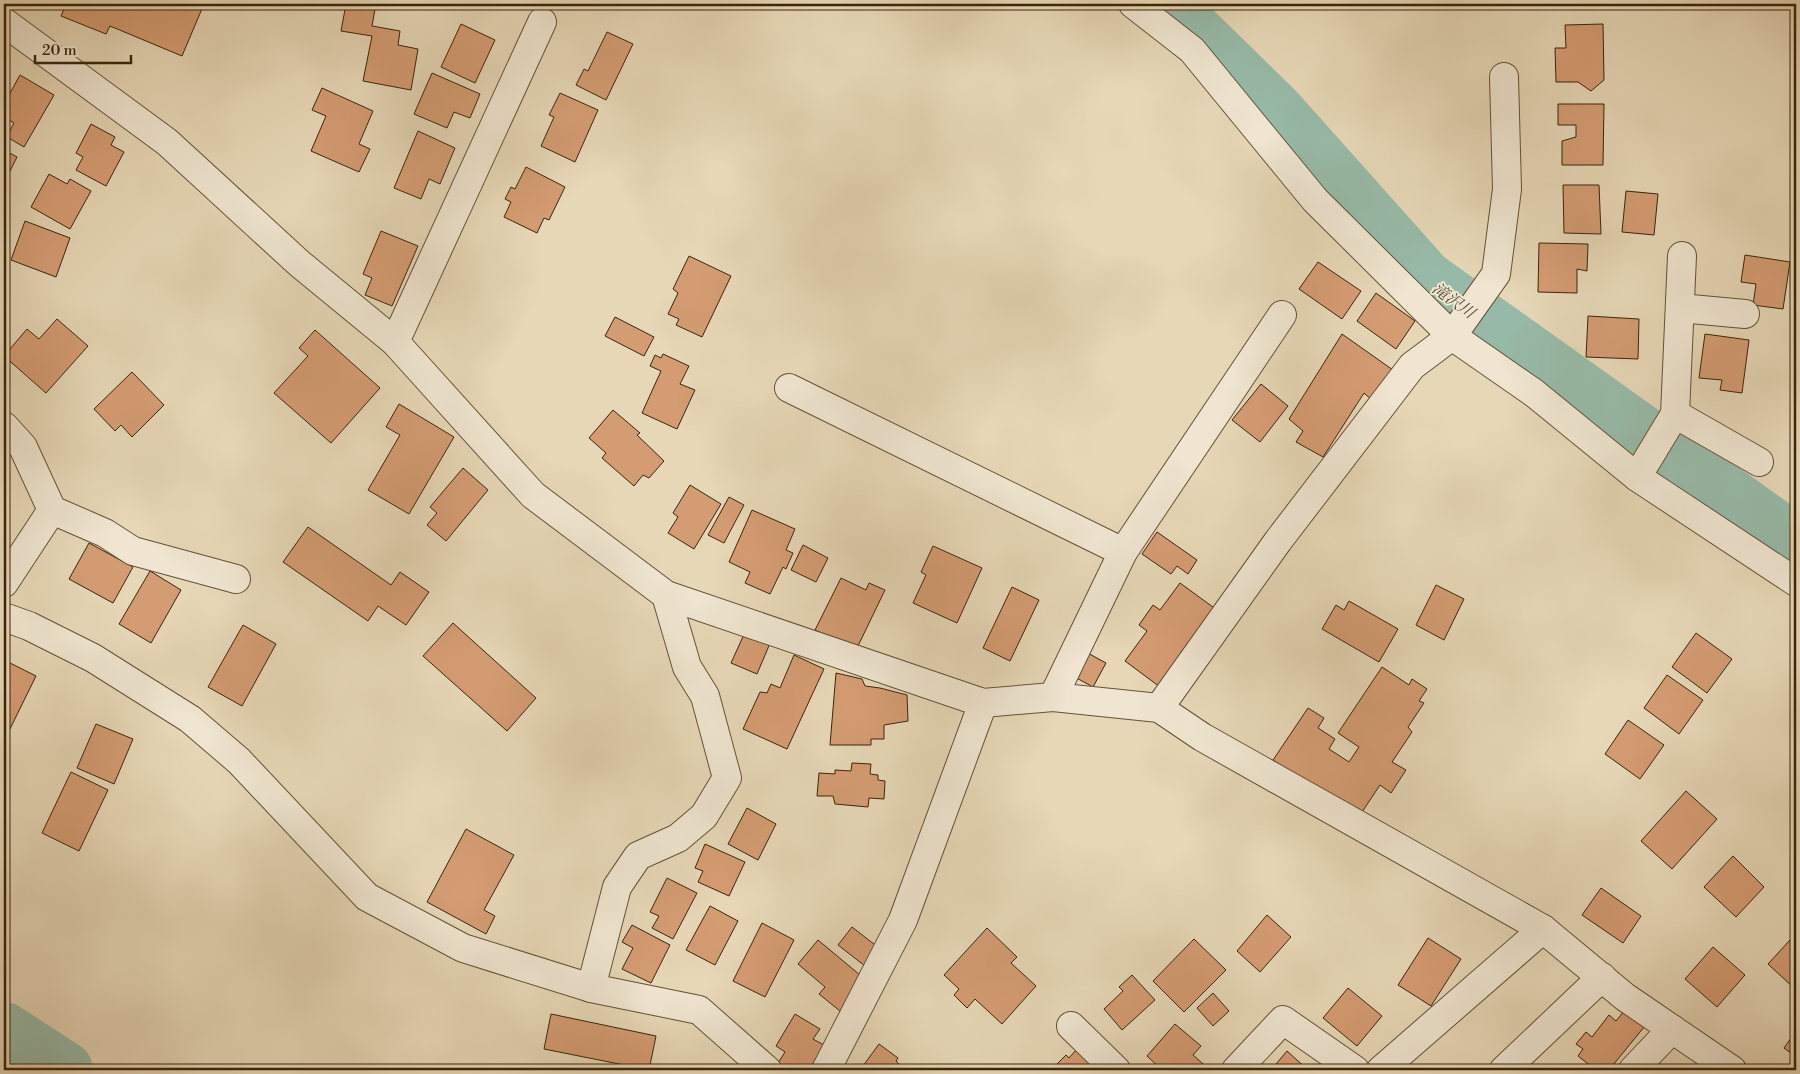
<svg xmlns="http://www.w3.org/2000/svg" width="1800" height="1074" font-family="'Libre Bodoni','Noto Serif JP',serif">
<rect width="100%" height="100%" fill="#e6d7b6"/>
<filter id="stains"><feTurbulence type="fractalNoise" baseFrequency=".004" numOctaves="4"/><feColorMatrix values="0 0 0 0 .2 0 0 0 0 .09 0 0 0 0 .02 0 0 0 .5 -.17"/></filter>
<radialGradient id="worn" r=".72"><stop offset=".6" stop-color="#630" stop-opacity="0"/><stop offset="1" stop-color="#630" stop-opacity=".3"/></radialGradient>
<path fill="#b9bd8b" stroke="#7a714b" d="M4,1042L29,1056L48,1070H4Z"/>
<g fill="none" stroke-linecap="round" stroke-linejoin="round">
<g stroke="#97baa8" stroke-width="58">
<path d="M1158,4L1189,27L1276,112L1425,279L1796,544"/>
<path d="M4,1031L64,1070"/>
</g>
</g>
<g fill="#d49c73" stroke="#3a250b">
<path d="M66,4H204L182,56L110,26L106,34L61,16Z"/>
<path d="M346,4L375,9L372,26L400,31L398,45L418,49L411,90L363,81L372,36L341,31Z"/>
<path d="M461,24L495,40L475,83L441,67Z"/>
<path d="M1603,24L1604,80L1591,91L1578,82H1556L1555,48H1566L1565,25Z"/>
<path d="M607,32L633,44L606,100L576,85L584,69L588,71Z"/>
<path d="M432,73L480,94L470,118L454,112L447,128L414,114Z"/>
<path d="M20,75L54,95L24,147L7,137L14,123L4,117V104Z"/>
<path d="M322,88L373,111L359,144L370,149L359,172L311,151L326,116L312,110Z"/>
<path d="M560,93L598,110L575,162L541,146L554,117L549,115Z"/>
<path d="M1558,104H1604L1603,165H1562V141L1576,137V125H1558Z"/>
<path d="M91,124L115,137L111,145L124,152L106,186L76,170L83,157L76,153Z"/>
<path d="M418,131L455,148L440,184L429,179L421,199L394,188Z"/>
<path d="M4,150L17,157L4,183Z"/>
<path d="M526,167L565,187L549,220L544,218L537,233L504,217L511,202L505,199L511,187L515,189Z"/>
<path d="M49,174L67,184L70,179L91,191L70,229L31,207Z"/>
<path d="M1563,185H1599L1601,234L1564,233Z"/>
<path d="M1626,191L1658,194L1654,235L1622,232Z"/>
<path d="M25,221L70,238L56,277L11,260Z"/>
<path d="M381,231L418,246L392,306L365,295L372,278L363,274Z"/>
<path d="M1539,243L1588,244L1587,271L1577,269V293L1538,292Z"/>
<path d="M1745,255L1790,262L1783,309L1753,305L1756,284L1741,282Z"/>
<path d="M689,256L731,276L702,337L676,325L679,319L668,314L678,293L673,289Z"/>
<path d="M1318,262L1361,291L1342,319L1299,289Z"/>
<path d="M1376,293L1415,321L1396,349L1357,321Z"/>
<path d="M1588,316L1639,319L1638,359L1586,357Z"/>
<path d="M615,317L654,337L644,356L605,336Z"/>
<path d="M57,319L88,346L46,393L4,356L27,329L39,339Z"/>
<path d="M315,330L380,388L331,443L274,393L308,356L299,348Z"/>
<path d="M1342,334L1393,370L1372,400L1364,393L1323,457L1296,442L1303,431L1289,419Z"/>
<path d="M1705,334L1749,340L1742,393L1720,390L1722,380L1699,378Z"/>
<path d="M663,354L689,366L680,384L695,390L677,429L642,413L661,371L650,366L655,355L661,358Z"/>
<path d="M132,372L164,405L132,437L121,425L115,431L94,409Z"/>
<path d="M1261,384L1288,406L1260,442L1232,420Z"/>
<path d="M399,404L454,437L409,514L368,490L400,435L386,427Z"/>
<path d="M613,410L640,433L637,435L664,461L649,478L643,475L634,486L602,458L606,453L589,438Z"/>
<path d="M463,468L488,490L446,541L427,525L437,513L430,507Z"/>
<path d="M690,485L721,504L694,549L668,533L678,517L673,513Z"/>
<path d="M729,497L744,505L724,543L708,535Z"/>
<path d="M752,510L795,529L786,550L793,553L786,569L783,567L770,594L745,583L750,572L729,562Z"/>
<path d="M308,527L391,585L400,572L429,592L406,625L378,606L368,621L283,562Z"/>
<path d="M1157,532L1197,560L1188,574L1177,566L1171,574L1142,554Z"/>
<path d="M89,543L133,567L113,603L69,579Z"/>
<path d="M803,545L828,558L816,582L791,570Z"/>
<path d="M933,546L982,568L957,623L913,603L926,575L921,572Z"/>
<path d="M150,571L181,590L151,643L119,624Z"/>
<path d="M841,578L866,590L869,583L885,590L856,650L815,630Z"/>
<path d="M1180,583L1217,610L1160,687L1125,661L1147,631L1139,625L1153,605L1160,610Z"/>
<path d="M1436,585L1464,599L1444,640L1416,625Z"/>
<path d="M1012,587L1039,600L1010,661L983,648Z"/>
<path d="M1349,601L1398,629L1379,662L1322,629L1336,605L1344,610Z"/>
<path d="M453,623L536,698L507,731L423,656Z"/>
<path d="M243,625L276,644L242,706L208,687Z"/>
<path d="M746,630L771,641L757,674L731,663Z"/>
<path d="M1696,633L1732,659L1707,693L1672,667Z"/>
<path d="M1084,651L1106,663L1093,687L1071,675Z"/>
<path d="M794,655L824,669L787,749L743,729L760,692L767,693L771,684L780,688Z"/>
<path d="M4,660L36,676L6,737L4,736Z"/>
<path d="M1382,667L1409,685L1412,679L1427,689L1419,701L1424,703L1408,727L1412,732L1392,762L1406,770L1391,793L1380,785L1358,818L1273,760L1308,708L1324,718L1318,728L1335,739L1329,749L1349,762L1359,747L1338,733Z"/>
<path d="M836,673L862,679L865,686L880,688L907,695L908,721L884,725V739H871V745H830Z"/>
<path d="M1667,675L1703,700L1679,734L1644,708Z"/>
<path d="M1628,720L1664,745L1640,779L1605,754Z"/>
<path d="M96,724L133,739L114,784L77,768Z"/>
<path d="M852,763L871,764L870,774L878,775V780L885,781L884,799L869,798L868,807L835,804L833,796H817L819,773L835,774V770L851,771Z"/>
<path d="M71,772L108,790L79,851L42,833Z"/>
<path d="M1686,791L1717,819L1672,869L1641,841Z"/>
<path d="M747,808L776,824L758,860L728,844Z"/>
<path d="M466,829L514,855L484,910L495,916L486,934L427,902Z"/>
<path d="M705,844L745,862L729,896L698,882L703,871L695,868Z"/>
<path d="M1733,856L1764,887L1736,917L1704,887Z"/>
<path d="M667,878L697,893L673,939L652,928L659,916L650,912Z"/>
<path d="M1601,888L1641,916L1623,943L1582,915Z"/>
<path d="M710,906L738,921L715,965L686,950Z"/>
<path d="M1267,915L1291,937L1260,972L1237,951Z"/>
<path d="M762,923L794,940L765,997L733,981Z"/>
<path d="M632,925L670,945L651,983L622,969L633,948L622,942Z"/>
<path d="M852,927L879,948L865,966L838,945Z"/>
<path d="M987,928L1017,957L1011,963L1036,986L1002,1024L975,999L967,1008L954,995L959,989L944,975Z"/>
<path d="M1428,938L1461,959L1431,1006L1398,985Z"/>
<path d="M1194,939L1226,970L1184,1012L1153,981Z"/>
<path d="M818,940L866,980L840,1011L819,994L825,987L798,964Z"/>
<path d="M1790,940L1796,946V990L1768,964Z"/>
<path d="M1713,947L1745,975L1717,1007L1685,979Z"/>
<path d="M1132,975L1155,1000L1122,1030L1104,1009L1123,991L1119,987Z"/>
<path d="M1348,988L1382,1016L1357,1046L1323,1018Z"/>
<path d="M1213,993L1229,1011L1213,1026L1197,1008Z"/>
<path d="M1629,1005L1649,1021L1609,1070H1596L1578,1056L1583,1049L1576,1044L1586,1032L1592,1037L1609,1015L1616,1021Z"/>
<path d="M551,1014L656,1036L649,1070L544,1049Z"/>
<path d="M795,1014L820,1029L813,1039L824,1045L809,1070H791L778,1063L785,1052L776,1046Z"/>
<path d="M1175,1024L1201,1046L1193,1055L1210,1070H1162L1147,1056Z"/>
<path d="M1796,1031V1057L1784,1048Z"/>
<path d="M879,1044L898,1058L896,1061L900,1065L896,1070H860Z"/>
<path d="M1076,1050L1096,1070H1051L1066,1055L1069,1058Z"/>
<path d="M1287,1051L1308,1070H1271Z"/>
</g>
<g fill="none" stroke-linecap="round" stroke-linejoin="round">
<defs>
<g id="minor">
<path d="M1133,4L1192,50L1315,200L1452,336L1534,393L1637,477L1796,582"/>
<path d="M4,22L167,142L300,264L395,342L533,495L666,595L983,703L1053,697L1159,708L1202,737L1543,929L1625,997L1732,1070"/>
<path d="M1680,308L1745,314"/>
<path d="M395,342L542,22"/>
<path d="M789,388L1123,552"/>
<path d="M1675,414L1759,462"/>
<path d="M4,426L23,447L52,510L4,583"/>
<path d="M1637,477L1675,414L1682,256"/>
<path d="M52,510L105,533L133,551L236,579"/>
<path d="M4,617L29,626L93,658L190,719L239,761L367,897L463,948L591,988L699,1010L767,1070"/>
<path d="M1053,697L1123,552L1282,315"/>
<path d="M1159,708L1278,541L1412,366L1452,336L1496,274L1507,189L1504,77"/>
<path d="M591,988L617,887L638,856L678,838L704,816L727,778L705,696L687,667L666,595"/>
<path d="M1071,1026L1116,1070"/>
<path d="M826,1070L903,920L983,703"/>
<path d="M1236,1070L1283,1020L1355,1070"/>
<path d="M1381,1070L1543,929"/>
<path d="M1504,1070L1602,977"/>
<path d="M1633,1070L1672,1029"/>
</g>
</defs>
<use href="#minor" stroke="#655236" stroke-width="30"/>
<use href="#minor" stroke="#efe5d0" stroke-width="28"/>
</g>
<g text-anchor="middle" stroke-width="4" stroke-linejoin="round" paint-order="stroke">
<g font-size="16" font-style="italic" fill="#514a32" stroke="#efe5d0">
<text transform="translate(1454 300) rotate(36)" y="6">滝沢川</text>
</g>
</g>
<rect width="1800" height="1074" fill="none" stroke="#e6d7b6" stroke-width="20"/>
<rect x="5" y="5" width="1790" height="1064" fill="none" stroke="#3a250b" stroke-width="2.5"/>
<rect x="10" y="10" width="1780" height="1054" fill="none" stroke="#3a250b"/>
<path d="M35 55v8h96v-8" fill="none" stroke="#3a250b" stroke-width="2.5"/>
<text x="42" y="55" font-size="15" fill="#3a250b" stroke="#efe5d0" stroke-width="4" paint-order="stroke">20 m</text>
<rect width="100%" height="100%" filter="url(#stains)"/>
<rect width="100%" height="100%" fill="url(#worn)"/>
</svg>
